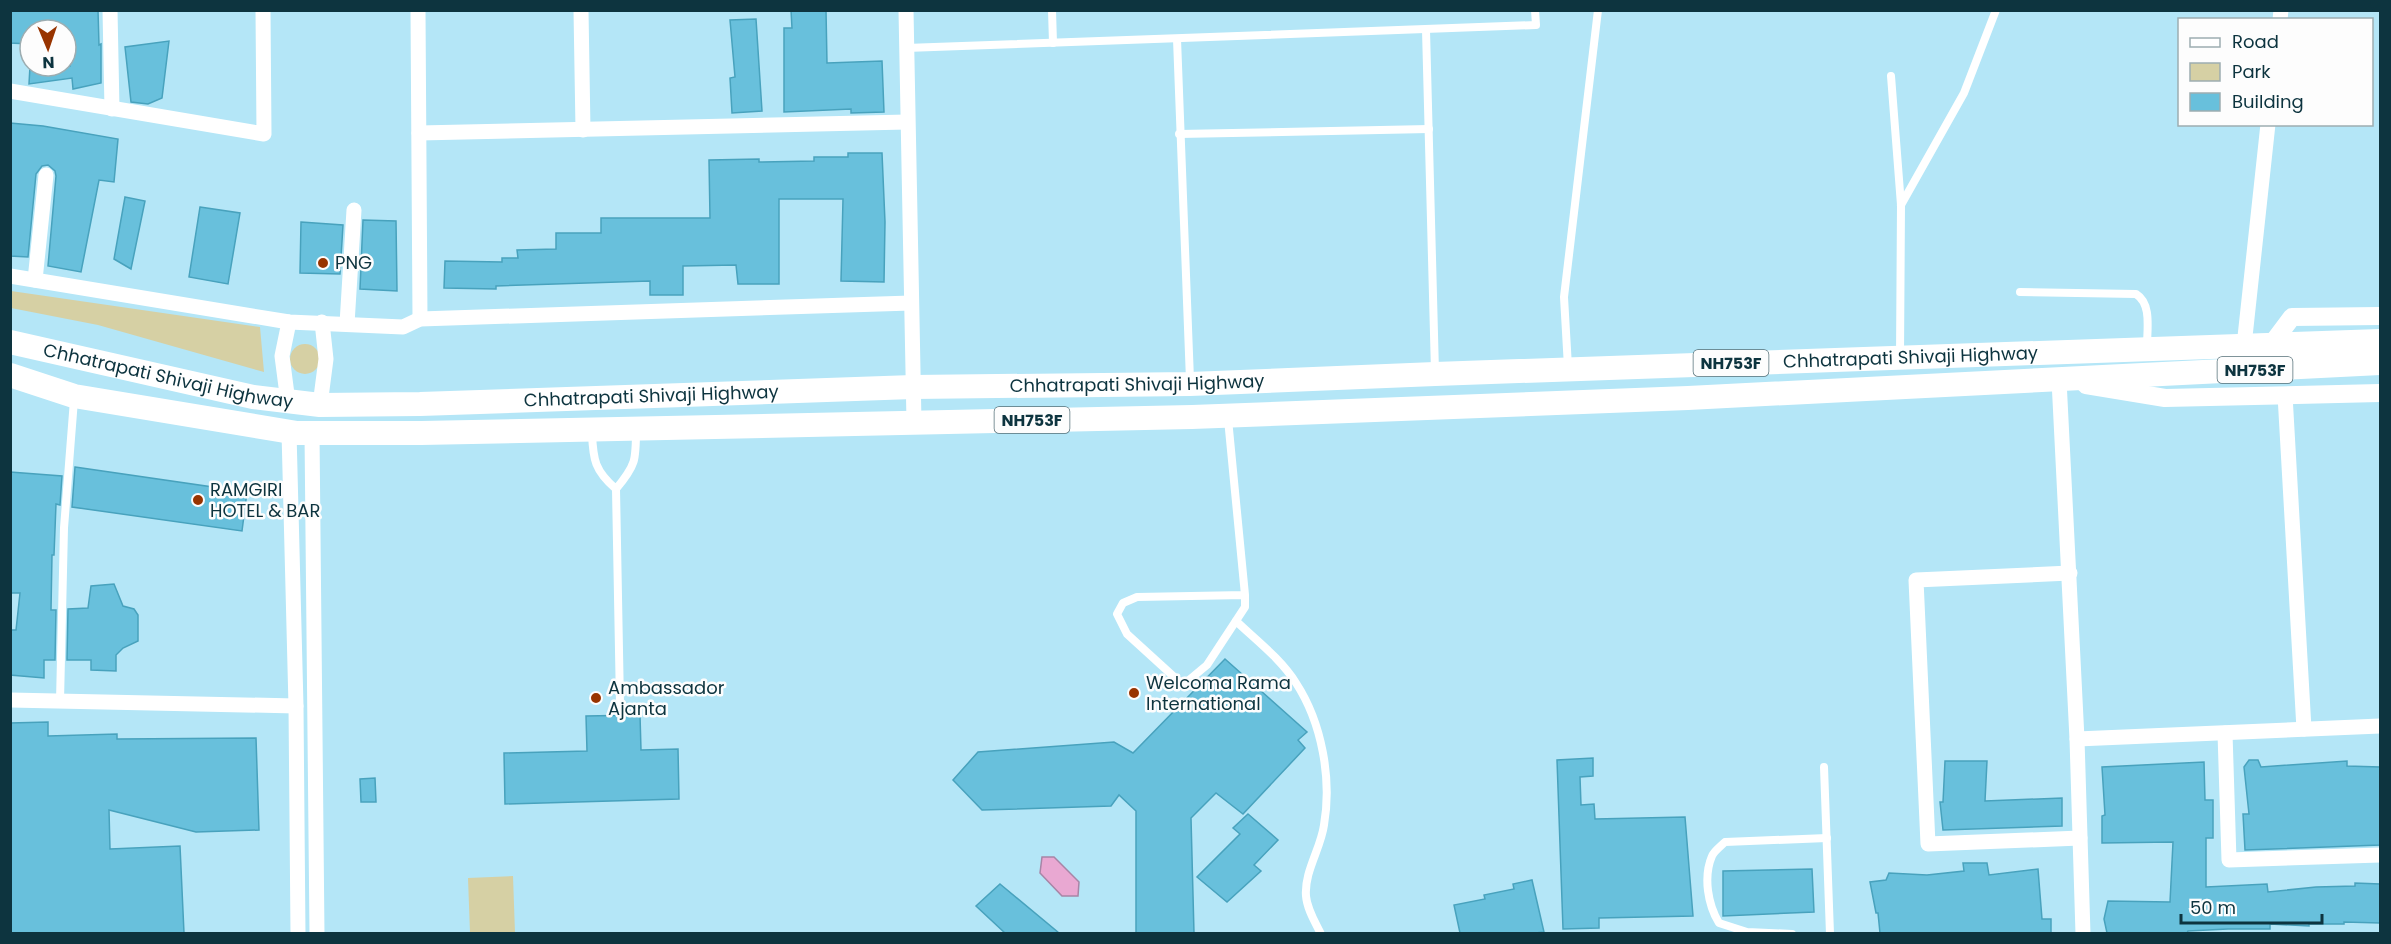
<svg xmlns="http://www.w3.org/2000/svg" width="2391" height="944" font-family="Poppins,sans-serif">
<rect width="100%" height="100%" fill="#b4e6f7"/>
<g fill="#d6d0a4">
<path d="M11,291L260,327L264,372L98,325L11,308Z"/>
<circle cx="305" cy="359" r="15"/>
<path d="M513,876L515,933H470L468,878Z"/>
</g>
<path fill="#e9a8d2" stroke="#a785a6" stroke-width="1.5" d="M1042,857H1054L1079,882L1078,896H1062L1040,873Z"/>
<g fill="#68c0dc" stroke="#48a2bd" stroke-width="1.5">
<path d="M10,10H98L99,45L101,44V83L73,89L72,78L29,84L30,66H70L66,30H30V44L10,43Z"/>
<path d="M791,10H826L827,63L882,61L884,112L851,113V109L784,112V28H792Z"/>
<path d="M756,19L762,111L732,113L730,78L735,77L730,20Z"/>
<path d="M169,41L162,98L148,104L131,102L125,47Z"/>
<path d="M10,123L43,126L118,139L114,182L99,180L81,272L48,266L56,176L55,171L48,165L42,166L36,174L28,257L10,256Z"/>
<path d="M848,153H882L885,222L884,282L841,281L843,199H779V284H738L736,265L683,266V295H650V281L496,286V289L444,288L445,261L502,262V258H518L517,250L556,249V233H601V218H710L709,160L759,159V162L814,161V157H848Z"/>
<path d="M125,197L145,201L131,269L114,259Z"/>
<path d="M200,207L240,213L228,284L189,277Z"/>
<path d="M363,220L396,221L397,291L360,289Z"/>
<path d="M301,222L343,225L340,274L300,273Z"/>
<path d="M75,467L247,492L242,531L72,507Z"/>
<path d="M10,472L62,476L60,505L56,504L54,555H52L51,610H56L55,660H44V678L10,675V630H16L20,593H10Z"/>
<path d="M114,584L123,606L134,609L138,615V641L123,648L116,655V671L91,670V660H67L68,609L88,608L91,586Z"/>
<path d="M1225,659L1307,732L1298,740L1305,748L1243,814L1216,793L1191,818L1194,933H1136V811L1119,795L1111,806L982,810L953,780L978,752L1114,742L1133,753Z"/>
<path d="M640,715L641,750L678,749L679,799L505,804L504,753L587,751L586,716Z"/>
<path d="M48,722V736L117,734V739L256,738L259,830L196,832L109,810L110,849L180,846L184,933H10V723Z"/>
<path d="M1593,758V776L1580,777L1581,805L1594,804L1595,819L1685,817L1693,916L1599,918V928L1563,929L1557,760Z"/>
<path d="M2249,760H2258L2261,767L2347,761V766L2380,767V845L2245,850L2243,814H2249L2244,767Z"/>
<path d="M1945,761H1987L1985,801L2062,798V826L1943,830L1940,802H1943Z"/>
<path d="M2204,762L2205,800H2213V838H2206V887L2267,884L2268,892L2316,887L2355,886V883L2380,884V923L2344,922V924H2309V926L2270,924V929H2228L2188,931L2187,933H2107L2104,919L2108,901L2170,902L2173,842L2102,843V816L2105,815L2102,767Z"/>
<path d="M375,778L376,802H361L360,779Z"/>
<path d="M1248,814L1278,840L1254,865L1261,871L1227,902L1197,877L1240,834L1233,828Z"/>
<path d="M1963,863H1987L1989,875L2038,869L2042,919H2051V933H1880L1878,913H1876L1870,882L1886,880L1889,873L1927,875L1964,871Z"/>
<path d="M1812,869L1814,912L1723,916V871Z"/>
<path d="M1532,880L1544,932L1535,933H1460L1454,905L1485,899L1484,895L1514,889L1513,884Z"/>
<path d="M1000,884L1059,933H1005L976,906Z"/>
</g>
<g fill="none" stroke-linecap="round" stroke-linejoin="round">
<g stroke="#fff" stroke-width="8">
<path d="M1052,10L1053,43"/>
<path d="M1426,30L1435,372"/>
<path d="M1177,39L1190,380"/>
<path d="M906,48L1536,25L1535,10"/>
<path d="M1891,76L1901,205L1900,356"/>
<path d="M1179,134L1429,129"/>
<path d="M1901,205L1964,93L1996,10"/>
<path d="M2020,292L2136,294C2152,304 2147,329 2147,346"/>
<path d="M1568,367L1564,297L1598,10"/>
<path d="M1228,419L1245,595V607L1207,665L1183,685L1127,634L1117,614L1123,603L1137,597L1245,595"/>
<path d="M592,433C593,460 595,471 616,489C636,465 636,460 636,430"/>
<path d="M616,489L620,704"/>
<path d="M1236,621C1257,641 1281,659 1296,683C1322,723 1332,779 1324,825C1321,848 1304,872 1306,896C1307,909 1315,922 1321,934"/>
<path d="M60,701L64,528L74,400"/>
<path d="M1824,767L1830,934"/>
<path d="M1792,934L1747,932L1719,923C1708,905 1703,877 1712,856C1714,851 1721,846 1725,842L1827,838"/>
</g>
<g stroke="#fff" stroke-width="15">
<path d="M110,10L112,109"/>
<path d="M418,10L420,319"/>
<path d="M581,10L583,130"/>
<path d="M906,10L914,422"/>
<path d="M2280,20L2281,10"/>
<path d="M10,91L264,134L263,10"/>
<path d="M419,133L907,122"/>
<path d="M10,276L289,322L403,327L420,319L911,303"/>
<path d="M35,280L46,175"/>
<path d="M347,324L354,210"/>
<path d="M2244,346L2268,124"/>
<path d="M2059,380L2077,739L2083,934"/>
<path d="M2285,395L2304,729"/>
<path d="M288,402L282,356L289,322"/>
<path d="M320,405L326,359L322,322"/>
<path d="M289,432L296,706L298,934"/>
<path d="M312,433L317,934"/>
<path d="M2070,573L1916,580L1928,844L2080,838"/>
<path d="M10,700L296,706"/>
<path d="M2225,733L2229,860L2380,855"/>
<path d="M2077,739L2380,726"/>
</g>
<g stroke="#fff" stroke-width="18">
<path d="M2271,345L2292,317L2380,316"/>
<path d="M2086,385L2165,398L2380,393"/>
</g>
<g stroke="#fff" stroke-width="24">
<path id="s1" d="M10,342L253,397L320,405L420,404L913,387L1190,384L1435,374L2380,341"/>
<path d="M10,375L74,396L297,433H421L1192,417L1688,398L2380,363"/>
</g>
</g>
<g fill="#983400" stroke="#fdfdfd" stroke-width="2">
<circle cx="323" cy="263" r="6"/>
<circle cx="198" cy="500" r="6"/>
<circle cx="1134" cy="693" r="6"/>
<circle cx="596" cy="698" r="6"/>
</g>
<g text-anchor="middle" stroke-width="5" stroke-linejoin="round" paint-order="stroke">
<g fill="#fdfdfd" stroke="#557078" stroke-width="1.5">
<rect x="1693.5" y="350" width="75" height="26" rx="4.5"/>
<rect x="2217.5" y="357" width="75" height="26" rx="4.5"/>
<rect x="994.5" y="407" width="75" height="26" rx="4.5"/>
</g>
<g font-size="16" font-weight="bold" fill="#0d343f">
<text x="1731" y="369">NH753F</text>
<text x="2255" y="376">NH753F</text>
<text x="1032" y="426">NH753F</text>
</g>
<g font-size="18" fill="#0d343f" stroke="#fdfdfd" text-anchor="start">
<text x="335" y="269">PNG</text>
<text x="210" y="496">RAMGIRI<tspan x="210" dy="21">HOTEL &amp; BAR</tspan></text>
<text x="1146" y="689">Welcoma Rama<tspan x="1146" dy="21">International</tspan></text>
<text x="608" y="694">Ambassador<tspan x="608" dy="21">Ajanta</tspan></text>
</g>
<g font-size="18" fill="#0d343f" stroke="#fdfdfd">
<text dy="6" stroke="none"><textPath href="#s1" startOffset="1908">Chhatrapati Shivaji Highway</textPath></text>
<text dy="6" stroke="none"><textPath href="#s1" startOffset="162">Chhatrapati Shivaji Highway</textPath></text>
<text dy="6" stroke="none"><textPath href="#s1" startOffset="1134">Chhatrapati Shivaji Highway</textPath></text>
<text dy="6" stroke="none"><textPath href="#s1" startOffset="648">Chhatrapati Shivaji Highway</textPath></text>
</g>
</g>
<rect width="2391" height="944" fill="none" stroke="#0d343f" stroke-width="24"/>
<rect x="2178" y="18" width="195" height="108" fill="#fdfdfd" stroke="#9dadb1" stroke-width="1.5"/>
<rect x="2190" y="38" width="30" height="9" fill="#ffffff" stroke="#9dadb1" stroke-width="1.5"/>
<text x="2232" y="48" font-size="18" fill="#0d343f">Road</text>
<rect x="2190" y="63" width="30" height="18" fill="#d6d0a4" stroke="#9dadb1" stroke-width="1.5"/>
<text x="2232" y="78" font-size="18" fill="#0d343f">Park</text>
<rect x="2190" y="93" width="30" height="18" fill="#68c0dc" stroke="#9dadb1" stroke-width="1.5"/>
<text x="2232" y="108" font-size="18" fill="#0d343f">Building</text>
<g transform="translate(48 48) rotate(178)"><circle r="28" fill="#fdfdfd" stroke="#9dadb1" stroke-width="1.5"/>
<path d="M0-4.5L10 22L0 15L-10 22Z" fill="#983400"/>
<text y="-9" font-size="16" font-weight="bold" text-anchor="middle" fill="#0d343f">N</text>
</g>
<path d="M2181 914v9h141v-9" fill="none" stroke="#0d343f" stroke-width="3"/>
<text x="2190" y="914" font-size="18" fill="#0d343f" stroke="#fdfdfd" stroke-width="4.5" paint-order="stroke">50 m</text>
</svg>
